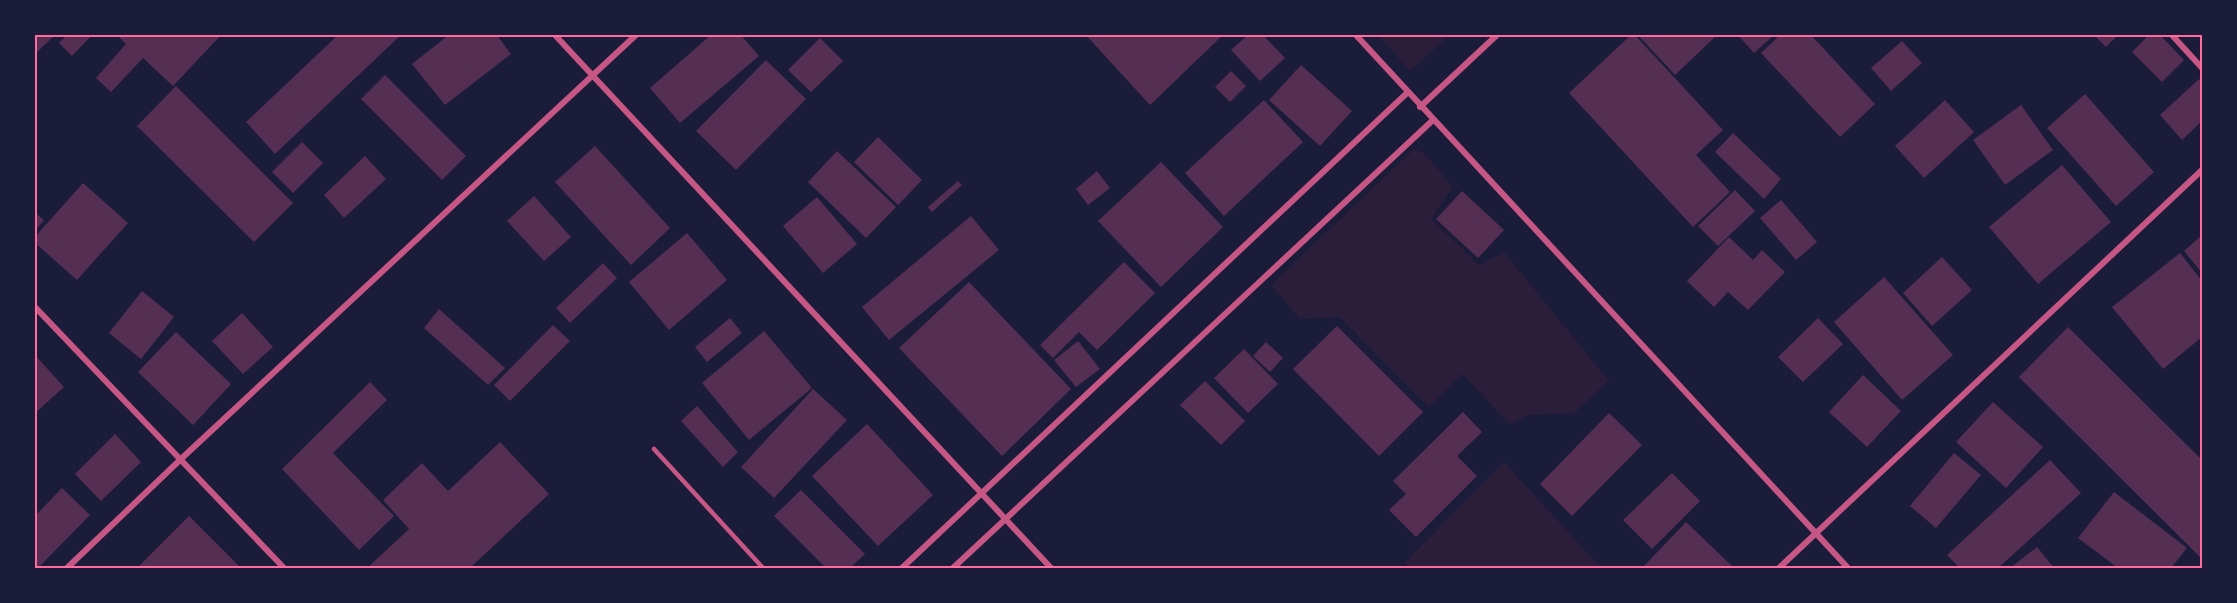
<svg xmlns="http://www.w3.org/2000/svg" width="2237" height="603" font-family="Signika,sans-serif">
<rect width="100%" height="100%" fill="#1b1b3a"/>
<g fill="#2a1e3b">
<path d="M1378,35H1450L1410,71Z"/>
<path d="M1414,149L1424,153L1453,187L1431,219L1479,265L1504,252L1609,381L1574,413L1529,415L1510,424L1462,374L1429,407L1340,317L1300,319L1271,285Z"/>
<path d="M1504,462L1601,568H1409L1404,563Z"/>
</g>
<g fill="#542f53">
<path d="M34,34H51L53,37L34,55Z"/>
<path d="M68,34H93L72,56L59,43Z"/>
<path d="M116,34H222L173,86L143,58L111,92L96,78L126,44Z"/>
<path d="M339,34H402L275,154L246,122Z"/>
<path d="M450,34H496L511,54L445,105L412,64Z"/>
<path d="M712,34H740L759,56L680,123L650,88Z"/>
<path d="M1085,34H1224L1150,105Z"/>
<path d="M1249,34H1262L1285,58L1260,81L1231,50Z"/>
<path d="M1632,34H1634L1723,130L1696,155L1730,192L1693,227L1569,93Z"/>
<path d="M1637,34H1718L1675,75Z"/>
<path d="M1737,34H1775L1754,53Z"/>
<path d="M1781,34H1810L1875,104L1840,137L1761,53Z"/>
<path d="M2093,34H2119L2106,47Z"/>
<path d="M2150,34H2159L2184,60L2162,82L2132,52Z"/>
<path d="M820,38L843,61L811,92L788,70Z"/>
<path d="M1902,41L1922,63L1891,91L1871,68Z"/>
<path d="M766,60L806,99L736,170L696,131Z"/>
<path d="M1301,65L1352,111L1320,146L1269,100Z"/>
<path d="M1231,71L1246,86L1230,102L1215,87Z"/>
<path d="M385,75L466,156L442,180L361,99Z"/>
<path d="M2199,79L2202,83V121L2182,140L2160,115Z"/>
<path d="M176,86L293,203L254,242L137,126Z"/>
<path d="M2085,94L2154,172L2116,206L2047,128Z"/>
<path d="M1264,100L1303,142L1224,216L1185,173Z"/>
<path d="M1945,100L1974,132L1924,178L1895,146Z"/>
<path d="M2021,105L2053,150L2005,185L1973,140Z"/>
<path d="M1733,133L1781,179L1764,199L1715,152Z"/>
<path d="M878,137L922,180L898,205L854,162Z"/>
<path d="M302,142L323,163L293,193L272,172Z"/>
<path d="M595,146L670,228L631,265L555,182Z"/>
<path d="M837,151L896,207L866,238L808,182Z"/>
<path d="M365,156L386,179L344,218L324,195Z"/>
<path d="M1161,162L1223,227L1161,287L1098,221Z"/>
<path d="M2062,165L2111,222L2038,284L1989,227Z"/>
<path d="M1097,171L1110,188L1088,205L1076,189Z"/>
<path d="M958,181L962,185L932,212L928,207Z"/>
<path d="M83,183L128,223L77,280L34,242V238Z"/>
<path d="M1735,190L1755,211L1718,246L1698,226Z"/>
<path d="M1462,191L1504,230L1478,258L1436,219Z"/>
<path d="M534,196L571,237L544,261L507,221Z"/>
<path d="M817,197L857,244L823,273L783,226Z"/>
<path d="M1781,200L1817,242L1796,260L1760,218Z"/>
<path d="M34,212L44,220L34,232Z"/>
<path d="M971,216L999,250L889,340L862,307Z"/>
<path d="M687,233L727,280L669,330L629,282Z"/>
<path d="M2202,235V273L2184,251Z"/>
<path d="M1729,237L1753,260L1762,250L1785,272L1748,310L1728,292L1714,307L1687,281Z"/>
<path d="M2180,253L2202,281V337L2163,369L2112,307Z"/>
<path d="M1942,257L1972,290L1932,326L1903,293Z"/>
<path d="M1124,262L1155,293L1097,350L1079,332L1053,358L1040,345Z"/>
<path d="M603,263L617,278L570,323L556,308Z"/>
<path d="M1884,277L1953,355L1902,400L1834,322Z"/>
<path d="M969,282L1071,389L1002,456L899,348Z"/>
<path d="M142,291L174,317L141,359L109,333Z"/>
<path d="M439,309L505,368L488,385L424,328Z"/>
<path d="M242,313L273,347L243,374L212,341Z"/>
<path d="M730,318L742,333L707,362L695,347Z"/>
<path d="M1818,318L1843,344L1803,382L1778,357Z"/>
<path d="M553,325L570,341L510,401L494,385Z"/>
<path d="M1337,326L1423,412L1379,456L1293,369Z"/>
<path d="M2068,327L2202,460V559L2019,377Z"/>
<path d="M764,331L812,388L749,440L702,383Z"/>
<path d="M176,332L231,384L193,425L138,372Z"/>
<path d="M1078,341L1100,369L1076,387L1054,360Z"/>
<path d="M1266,342L1283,358L1270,372L1253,356Z"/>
<path d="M1244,349L1278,384L1248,413L1214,378Z"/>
<path d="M34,354L64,387L34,414Z"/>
<path d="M1863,375L1901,411L1867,447L1829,412Z"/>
<path d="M1205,381L1245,421L1221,445L1180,405Z"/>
<path d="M370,382L387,400L333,453L394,516L359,550L282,469Z"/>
<path d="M813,389L847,420L774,498L741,467Z"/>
<path d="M1993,402L2043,447L2006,488L1956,442Z"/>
<path d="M697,406L738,452L723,467L681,421Z"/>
<path d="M1463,412L1482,432L1457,456L1477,476L1416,537L1389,510L1406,494L1393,481Z"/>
<path d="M1609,413L1642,445L1572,516L1540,484Z"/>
<path d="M867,424L933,495L878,546L812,476Z"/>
<path d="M115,434L141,462L101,501L75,474Z"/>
<path d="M500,442L549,494L470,568H367L409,529L383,500L422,463L448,491Z"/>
<path d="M1954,453L1981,475L1936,528L1910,506Z"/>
<path d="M2050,460L2081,493L1998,568H1960L1947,555Z"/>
<path d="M1672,473L1700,501L1652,549L1623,520Z"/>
<path d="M62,488L90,515L38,568H34V517Z"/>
<path d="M801,490L865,554L850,568H826L774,516Z"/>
<path d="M2114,492L2187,548L2171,568H2118L2078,538Z"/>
<path d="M189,516L241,568H137Z"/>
<path d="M1686,522L1734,568H1642Z"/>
<path d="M2037,547L2054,568H2010Z"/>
</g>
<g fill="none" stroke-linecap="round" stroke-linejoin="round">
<path stroke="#c65784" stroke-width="4.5" d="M654,449L763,568"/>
<g stroke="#c65784" stroke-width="6">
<path d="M554,34L1051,568"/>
<path d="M1355,34L1848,568"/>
<path d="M2171,34L2202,68"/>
<path d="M1420,107L1498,34"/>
<path d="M34,306L284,568"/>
<path d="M67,568L181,459L637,34"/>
<path d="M902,568L1407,93"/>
<path d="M953,568L1433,120"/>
<path d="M1779,568L2202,170"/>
</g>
</g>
<rect width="2237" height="603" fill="none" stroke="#1b1b3a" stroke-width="72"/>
<rect x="36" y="36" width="2165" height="531" fill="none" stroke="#ff6b9d" stroke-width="2"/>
</svg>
